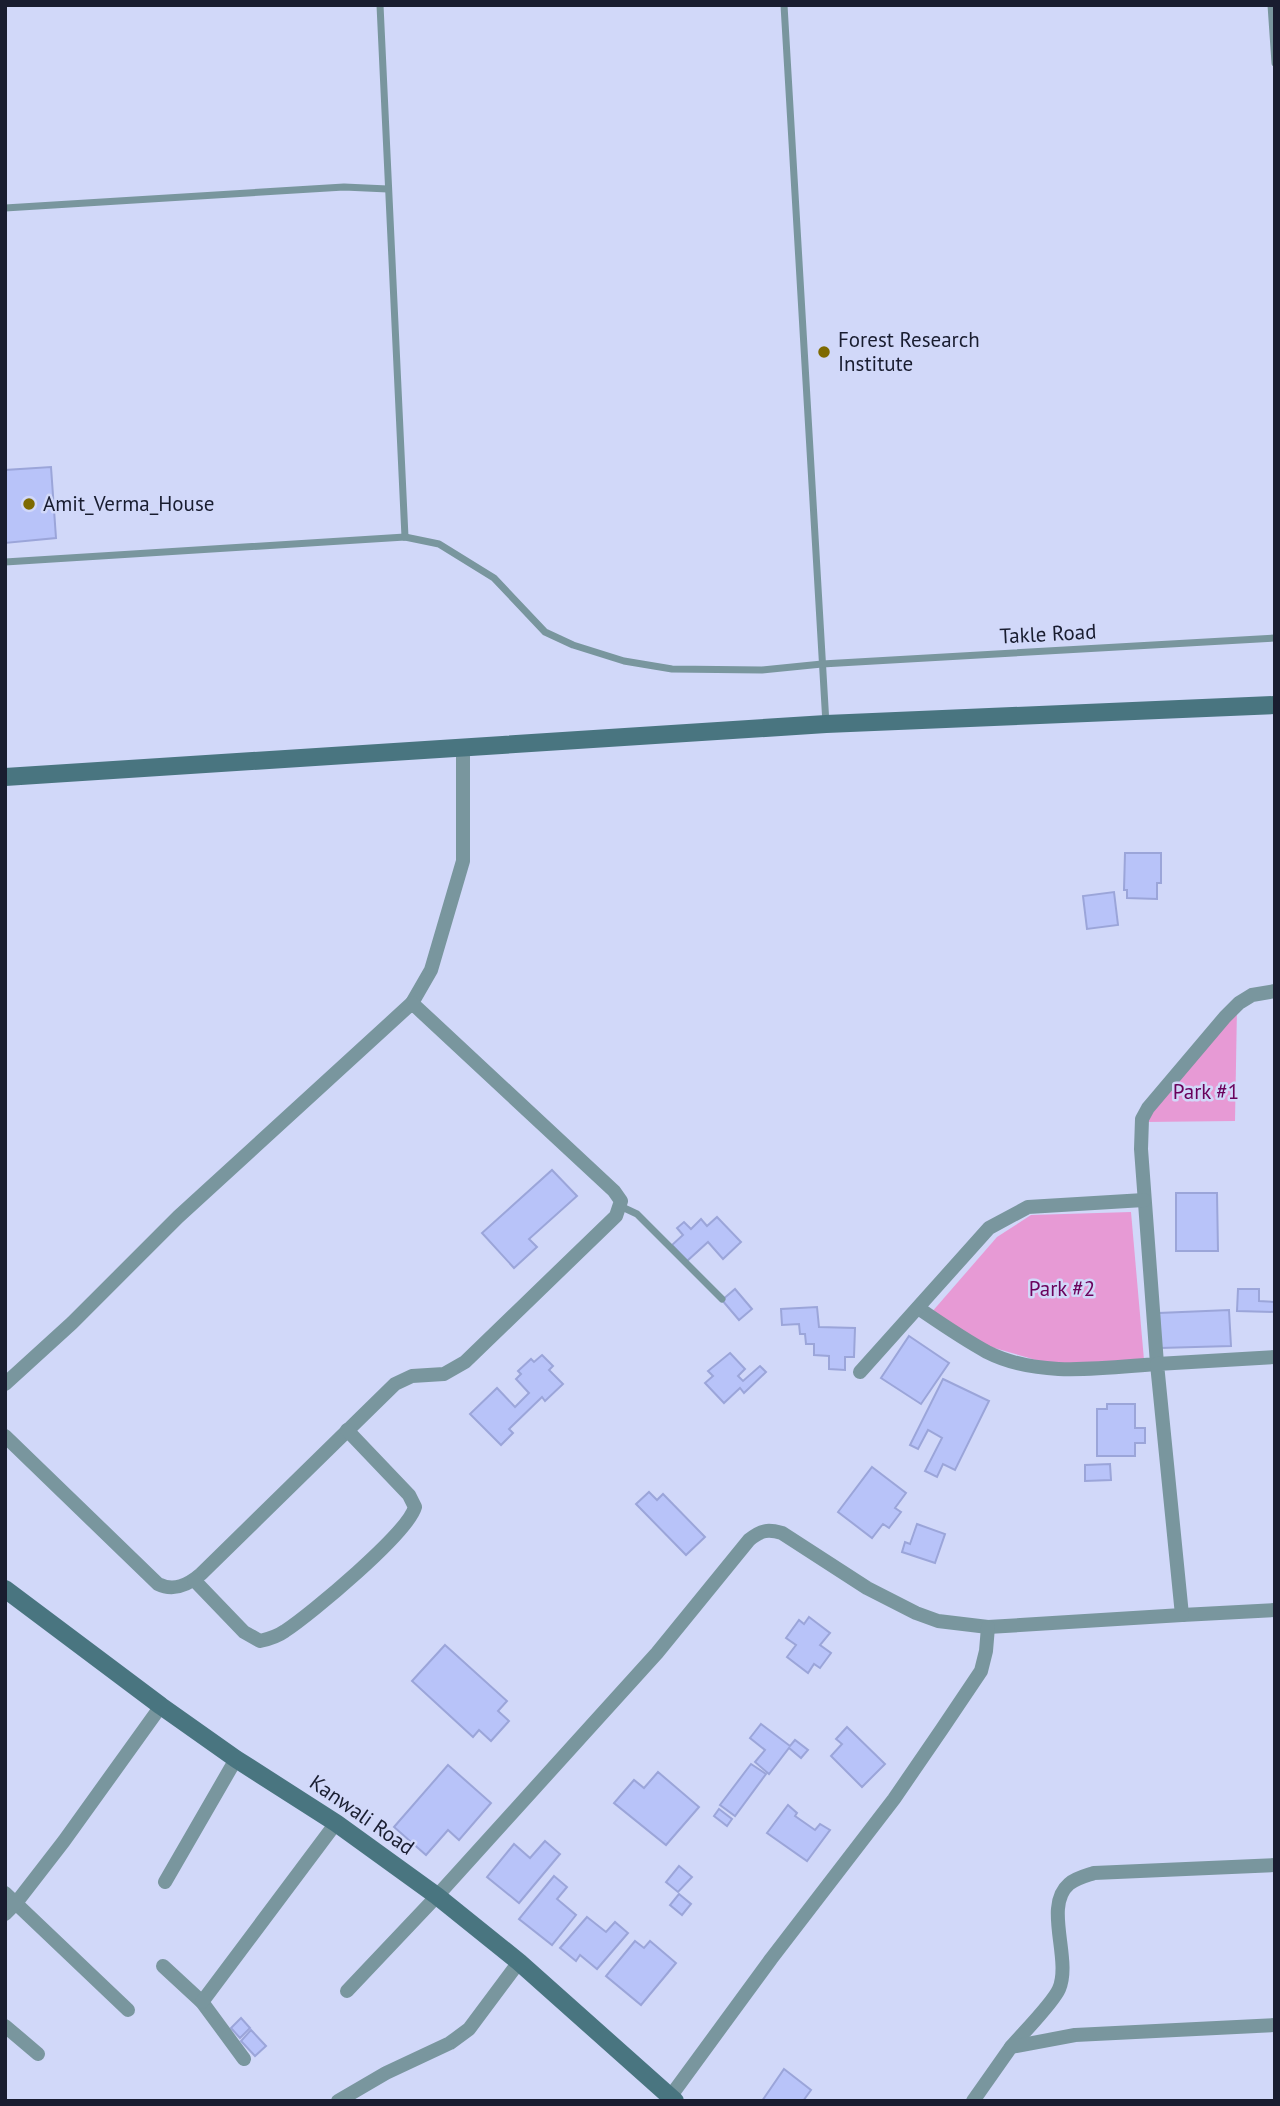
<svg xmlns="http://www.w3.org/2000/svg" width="1280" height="2106" font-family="'PT Sans',sans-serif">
<rect width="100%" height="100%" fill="#d1d8f9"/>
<g fill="#e79ad5">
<path d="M1237,1008L1235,1121L1145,1122Z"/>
<path d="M1131,1212L1144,1360L1060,1367L977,1343L931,1313L997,1237L1031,1215Z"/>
</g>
<g fill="#b8c3f9" stroke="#9ba5d9" stroke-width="2">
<path d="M51,467L56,538L5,543V470Z"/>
<path d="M1125,853H1161V883H1157V899L1127,898V890H1124Z"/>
<path d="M1114,892L1118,925L1087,929L1083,896Z"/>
<path d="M552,1170L577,1196L529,1239L537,1247L514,1268L482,1233Z"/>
<path d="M1176,1193H1217L1218,1251H1176Z"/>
<path d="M717,1217L741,1242L723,1259L708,1242L687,1261L672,1245L683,1235L677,1228L684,1222L691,1229L701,1219L707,1226Z"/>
<path d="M735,1289L752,1309L739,1320L722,1300Z"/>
<path d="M1238,1289H1259V1301L1275,1302V1312L1237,1311Z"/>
<path d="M817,1307L819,1327L855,1328L854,1357H845V1370L829,1369V1356L814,1355V1344H806L805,1334H800L799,1324L782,1325L781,1309Z"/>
<path d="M1229,1310L1231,1346L1160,1348L1159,1313Z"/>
<path d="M909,1336L949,1363L921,1404L881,1378Z"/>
<path d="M730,1353L745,1369L738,1376L743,1381L760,1366L766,1372L744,1393L740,1388L724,1403L705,1383L713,1376L708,1371Z"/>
<path d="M542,1355L553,1366L549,1370L563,1384L545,1401L542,1397L509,1429L513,1433L501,1445L470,1414L497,1388L515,1407L529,1393L516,1379L521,1374L518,1371L531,1359L534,1362Z"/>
<path d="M943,1379L989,1401L955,1470L943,1464L937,1477L925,1471L942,1438L928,1430L918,1449L910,1445Z"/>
<path d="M1107,1404H1135V1428H1145V1443H1135V1456H1097V1409H1107Z"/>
<path d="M1110,1464L1111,1480L1085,1481V1465Z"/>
<path d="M872,1467L906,1493L895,1508L901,1512L889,1528L883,1524L872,1538L838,1512Z"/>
<path d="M649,1492L657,1500L663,1494L705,1537L686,1555L636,1504Z"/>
<path d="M917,1524L945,1534L935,1563L902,1552L905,1542L910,1544Z"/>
<path d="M809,1617L830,1633L820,1645L831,1653L820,1668L814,1664L808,1673L787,1657L796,1645L786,1638L799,1620L804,1624Z"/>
<path d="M445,1645L507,1701L498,1711L509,1721L491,1741L479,1730L473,1737L412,1681Z"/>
<path d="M761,1724L790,1746L795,1740L808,1750L801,1758L789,1748L769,1774L755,1762L765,1750L750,1738Z"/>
<path d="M847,1727L885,1764L862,1787L831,1756L842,1744L836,1739Z"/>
<path d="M751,1764L766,1774L735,1816L720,1805Z"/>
<path d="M448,1765L491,1803L459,1840L448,1830L426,1855L394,1827Z"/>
<path d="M658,1772L699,1807L666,1845L614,1803L634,1780L644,1788Z"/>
<path d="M788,1805L797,1813L795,1816L815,1830L820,1824L830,1830L807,1861L767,1833Z"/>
<path d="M719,1809L732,1819L727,1826L714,1816Z"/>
<path d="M545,1841L560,1854L519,1903L487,1877L514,1844L530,1858Z"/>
<path d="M679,1866L692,1877L678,1892L666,1882Z"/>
<path d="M554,1876L567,1887L557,1899L576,1915L552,1945L519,1919Z"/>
<path d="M679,1894L691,1904L682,1915L670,1905Z"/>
<path d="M587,1917L606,1932L615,1922L628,1933L597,1969L580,1955L576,1961L560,1948Z"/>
<path d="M635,1941L644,1948L650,1941L676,1963L641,2005L606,1976Z"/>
<path d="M241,2018L250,2028L240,2038L231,2028Z"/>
<path d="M251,2030L266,2046L255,2056L241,2041Z"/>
<path d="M784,2069L811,2090L803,2101H762Z"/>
</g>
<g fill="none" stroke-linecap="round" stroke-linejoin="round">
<g stroke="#79969e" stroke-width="7">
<path d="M380,5L405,537"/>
<path d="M784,5L826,724"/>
<path d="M1271,5L1275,63"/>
<path d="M5,208L344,187L388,189"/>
<path d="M5,562L405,537L439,544L494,578L545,632L573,645L624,661L672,669L762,670L822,664L1275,638"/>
<path d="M620,1206L637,1214L722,1299"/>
</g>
<g stroke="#79969e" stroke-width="14">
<path d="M412,1003L431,970L463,861V746"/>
<path d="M918,1308C940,1323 963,1339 987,1352C1038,1378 1101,1368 1157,1364L1141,1149L1142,1119L1148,1108L1225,1017L1239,1003L1252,995L1275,991"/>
<path d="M860,1372L989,1228L1028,1207L1144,1200"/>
<path d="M5,1384L72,1323L178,1217L412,1003L614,1191L621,1201L616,1216L465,1362L444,1374L412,1376L395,1384L201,1574C188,1585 174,1592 158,1584L5,1436"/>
<path d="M194,1580L244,1632L260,1641C269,1639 278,1636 285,1631C311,1614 408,1533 415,1507L409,1495L347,1430"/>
<path d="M1182,1615L1275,1610"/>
<path d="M165,1882L236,1759"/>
<path d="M5,1893L128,2010"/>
<path d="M5,1914L16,1903L64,1841L161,1706"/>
<path d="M163,1966L202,2002L244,2059"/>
<path d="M347,1991L437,1896L657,1653L749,1540C761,1530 768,1529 782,1533L867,1588L916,1613L938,1621L988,1627L1182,1615L1157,1364L1275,1357"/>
<path d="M202,2002L336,1823"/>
<path d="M5,2026L38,2054"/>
<path d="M1011,2047C1023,2033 1053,2003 1059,1989C1072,1959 1043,1906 1069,1884C1076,1878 1085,1876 1094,1873L1275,1865"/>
<path d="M670,2097L771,1959L894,1799L942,1729L981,1671L986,1651L988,1627"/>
<path d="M338,2101L386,2073L450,2043L469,2029L519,1962"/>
<path d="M973,2101L1011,2047L1075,2035L1275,2025"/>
</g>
<g stroke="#497580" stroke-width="18">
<path d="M5,777L826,724L1275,705"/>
<path d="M5,1589L161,1706L236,1759L336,1823L437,1896L519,1962L675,2101"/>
</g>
</g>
<g fill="#7e6a01" stroke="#d1d8f9" stroke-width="2.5">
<circle cx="824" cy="352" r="7"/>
<circle cx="29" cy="504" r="7"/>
</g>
<g text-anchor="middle" stroke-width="5" stroke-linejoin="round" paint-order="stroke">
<g font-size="21" fill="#191d30" stroke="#d1d8f9" text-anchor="start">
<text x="838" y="347">Forest Research<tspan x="838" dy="24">Institute</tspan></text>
<text x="43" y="511">Amit_Verma_House</text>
</g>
<g font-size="21" fill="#191d30" stroke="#d1d8f9">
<text transform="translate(1048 634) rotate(-3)" y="7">Takle Road</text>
<text transform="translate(362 1815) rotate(35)" y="7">Kanwali Road</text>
</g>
<g font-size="21" fill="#6a025c" stroke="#d1d8f9">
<text x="1206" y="1099">Park #1</text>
<text x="1062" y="1296">Park #2</text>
</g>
</g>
<rect width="1280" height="2106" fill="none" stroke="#191d30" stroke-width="14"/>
</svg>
